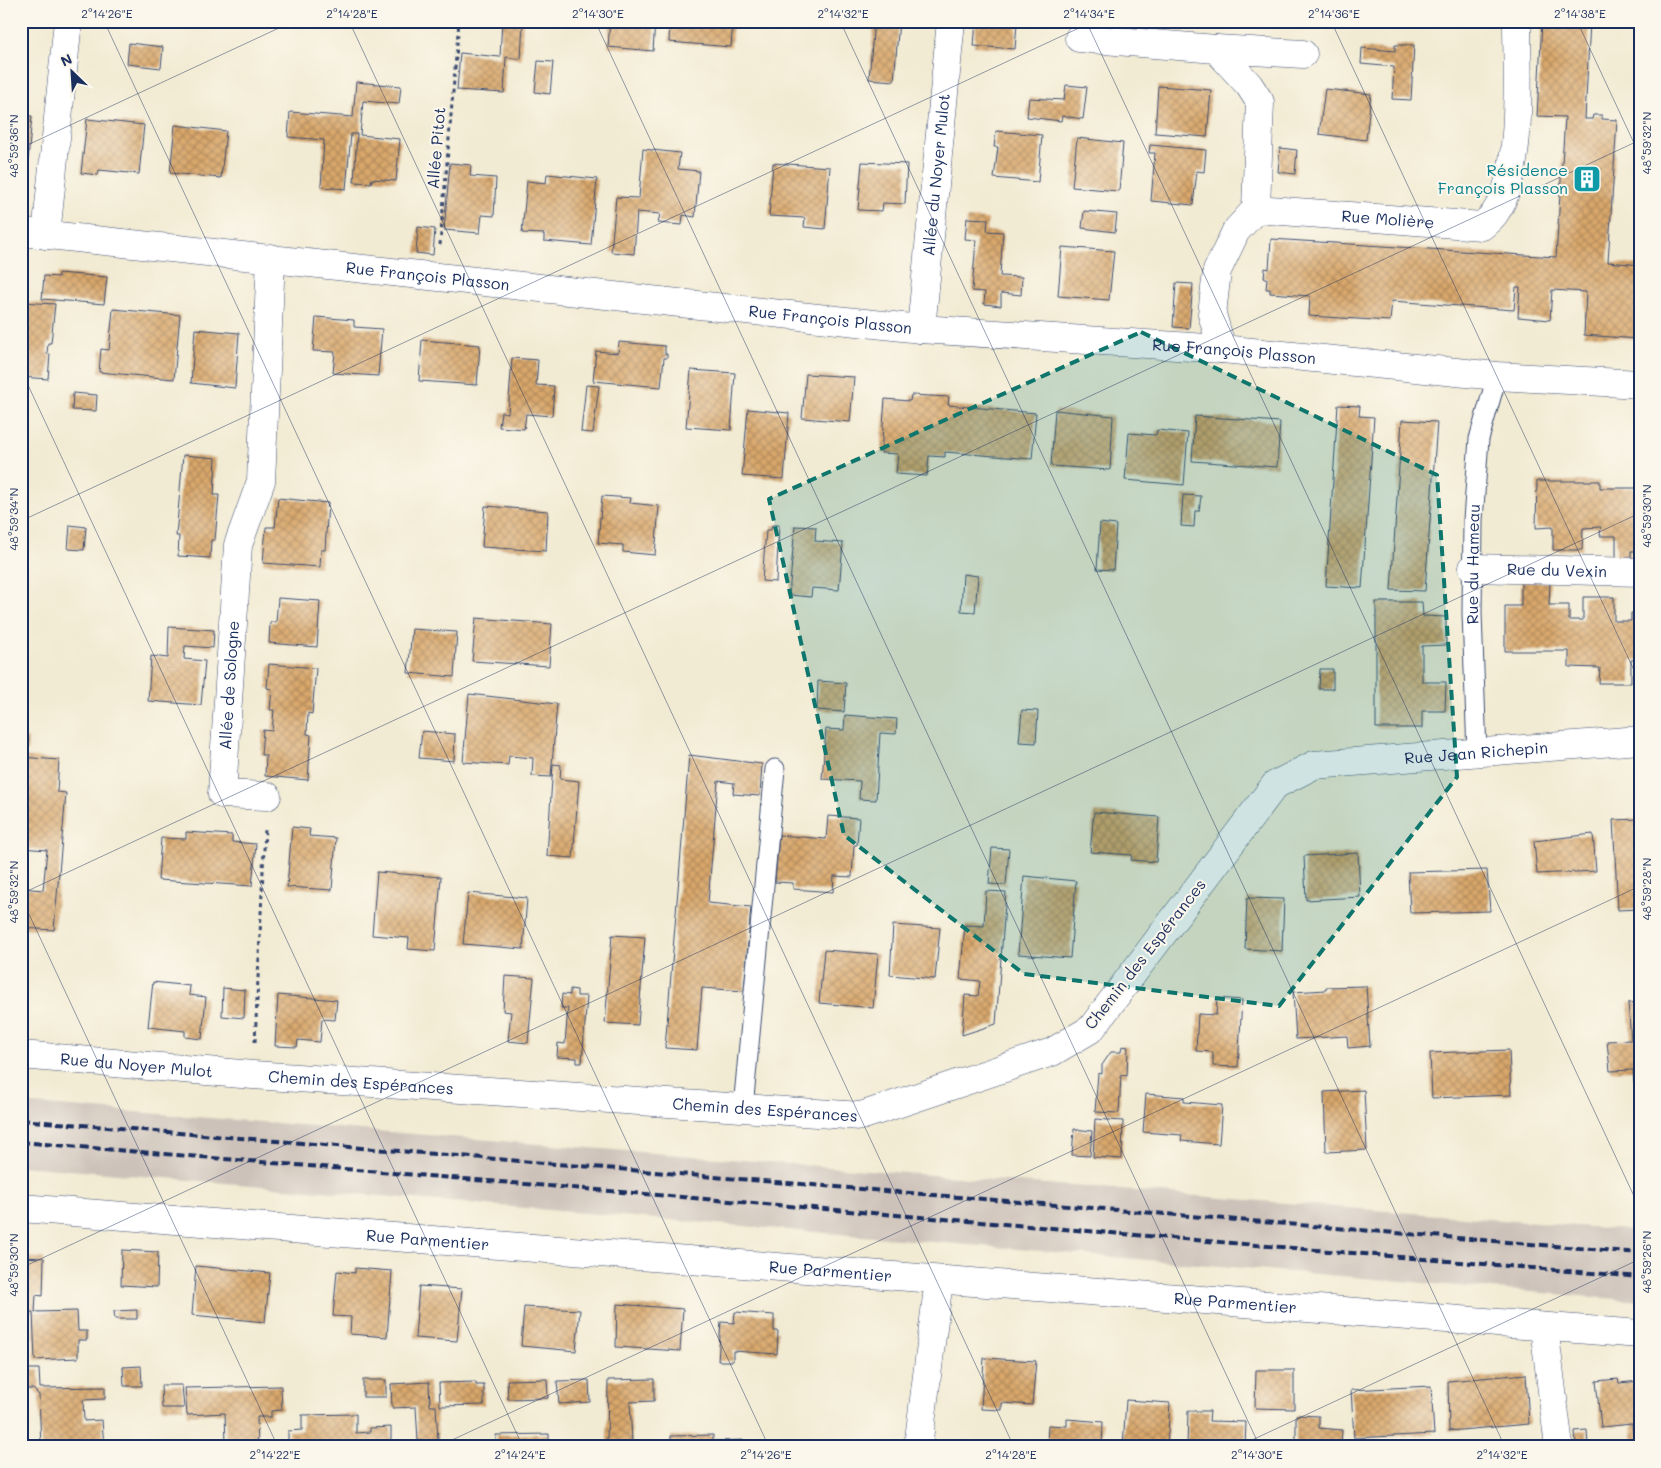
<svg xmlns="http://www.w3.org/2000/svg" width="1661" height="1468" font-family="Mali,sans-serif">
<defs>
<pattern id="building-cross-hatch" width="8" height="8" patternUnits="userSpaceOnUse" patternTransform="scale(1.25)"><rect width="8" height="8" fill="#d9a76b"/><path d="M0 0l8 8M0 8l8-8" fill="none" stroke="#af885b"/></pattern>
</defs>
<rect width="100%" height="100%" fill="#fbf7ec"/>
<filter id="ink" filterUnits="userSpaceOnUse"><feTurbulence type="fractalNoise" baseFrequency=".02" numOctaves="2"/><feDisplacementMap in="SourceGraphic" scale="10" xChannelSelector="R" yChannelSelector="G"/><feConvolveMatrix kernelMatrix="1 2 1 2 8 2 1 2 1" color-interpolation-filters="sRGB"/></filter>
<filter id="wash" filterUnits="userSpaceOnUse"><feTurbulence type="fractalNoise" baseFrequency=".0096" numOctaves="4" result="noise"/><feDisplacementMap in="SourceGraphic" scale="20" xChannelSelector="R" yChannelSelector="G"/><feGaussianBlur stdDeviation="1.12" result="paint"/><feColorMatrix in="noise" values="0 0 0 0 0 0 0 0 0 0 0 0 0 0 0 0 0 1.4 0 .05"/><feComposite in="paint" operator="in"/></filter>
<g filter="url(#wash)">
<rect width="100%" height="100%" fill="#f2ebd3"/>
<path fill="#cdc2b9" d="M21,1103L1640,1231V1301L21,1166Z"/>
<g id="blocks">
<g fill="url(#building-cross-hatch)">
<path d="M502,21H523L521,59L506,57L504,93L457,90L460,53L500,57Z"/>
<path d="M610,21H655L653,51L608,47Z"/>
<path d="M670,21H733L731,47L669,42Z"/>
<path d="M874,21H899L894,81L869,79Z"/>
<path d="M976,21H1022V24H1017L1015,49L974,46Z"/>
<path d="M1542,21H1590L1585,119H1592L1593,115H1602V119L1617,120L1608,262L1640,265L1639,339L1584,335L1586,292L1552,290L1550,320L1518,317L1520,287H1516L1514,310L1392,301L1390,321L1309,316L1310,296L1270,293V289H1266L1267,278H1264L1265,268L1269,269L1271,239L1556,257L1565,117L1537,116Z"/>
<path d="M129,43L163,47L161,68L127,64Z"/>
<path d="M1395,45H1414L1411,100L1392,99L1394,67L1361,64L1362,48L1395,51Z"/>
<path d="M538,61L553,62L550,94L535,92Z"/>
<path d="M356,82L401,86L399,104L363,101L360,135L400,139L396,181L372,179L371,183L354,182L357,134H351L346,189L321,187L324,140L288,137L290,112L353,117Z"/>
<path d="M1066,85L1087,87L1083,119L1062,116L1061,121L1027,117L1029,98L1064,100Z"/>
<path d="M1158,86L1211,90L1207,137L1155,133Z"/>
<path d="M1325,89L1371,94L1366,140L1319,134Z"/>
<path d="M21,98H26L24,116H32L28,160H21Z"/>
<path d="M87,119L144,125L139,174L99,170L98,175L81,173Z"/>
<path d="M175,125L226,131L221,178L170,173Z"/>
<path d="M996,131L1042,135L1038,182L994,178L998,147H994Z"/>
<path d="M1077,138L1123,143L1119,191L1072,187Z"/>
<path d="M1150,145L1206,150L1204,172L1197,171L1193,205L1151,201L1155,153H1149Z"/>
<path d="M1280,148L1297,150L1295,174L1278,172Z"/>
<path d="M643,149L680,153L678,169L699,171L695,217L683,215L682,225L658,223L660,214L637,212L634,254L611,252L616,197L639,198Z"/>
<path d="M862,162L907,164L905,204L883,203L882,211L858,210Z"/>
<path d="M450,163L471,165L470,176L496,178L494,216L482,215L480,233L444,230Z"/>
<path d="M773,163L830,167L825,229L804,227L805,218L769,216Z"/>
<path d="M547,174L597,179L591,245L544,241V234L522,233L527,181L546,183Z"/>
<path d="M1084,211L1117,214L1115,232L1082,228Z"/>
<path d="M967,218L988,219L987,231L1003,232L1000,276L1022,277L1021,295L1001,293V306L984,304L985,292L972,291L976,240L965,239Z"/>
<path d="M418,227L435,229L433,255L416,253Z"/>
<path d="M1062,247L1114,251L1109,300L1058,296Z"/>
<path d="M58,273L107,277L104,304L42,299L44,276L58,277Z"/>
<path d="M1176,283L1193,284L1189,328L1173,327Z"/>
<path d="M21,302L55,304L51,343H48L47,354H50L48,379L21,377Z"/>
<path d="M113,309L180,315L174,379L99,372L101,349L109,350Z"/>
<path d="M316,317L354,320V327L382,329L378,376L333,373L335,352L313,351Z"/>
<path d="M195,329L239,333L235,388L191,383Z"/>
<path d="M422,340L480,345L477,385L419,381Z"/>
<path d="M619,342L665,346V354H667V358H664L661,387L593,381L596,351L618,353Z"/>
<path d="M512,358L538,360L536,385L554,386L552,416L526,414L524,429L499,427L501,412L508,413Z"/>
<path d="M691,370L735,373L731,430L686,427Z"/>
<path d="M806,374L854,377L850,422L802,418Z"/>
<path d="M586,385L599,386L593,433L581,432Z"/>
<path d="M73,393L97,395L96,411L72,410Z"/>
<path d="M911,395L949,397L948,405L1036,413L1032,459L945,452V457L929,456L927,476L896,474L898,454L881,453L885,399L910,401Z"/>
<path d="M1338,405L1360,406L1359,416L1374,417L1362,588L1326,586Z"/>
<path d="M748,409L789,413L784,479L742,476Z"/>
<path d="M1055,410L1113,416L1110,470L1051,466Z"/>
<path d="M1195,416L1280,422L1277,467L1192,461Z"/>
<path d="M1402,420L1437,422L1425,591L1391,590Z"/>
<path d="M1157,430L1188,433L1184,485L1125,480L1129,433L1156,435Z"/>
<path d="M183,455L216,458L214,495H219L215,540H211L210,558L178,556L179,536H176Z"/>
<path d="M1537,481H1600V488H1640V551H1631V558L1616,559V536H1600L1601,527L1583,528L1582,550H1553V527L1536,528Z"/>
<path d="M1183,495L1201,496L1199,511H1195L1194,527L1181,526Z"/>
<path d="M602,496L631,498L630,503L659,506L655,555L623,552V545L598,543Z"/>
<path d="M278,498L328,503L325,550H321L320,567L263,563L266,527H275Z"/>
<path d="M485,506L548,511L546,551L482,547Z"/>
<path d="M1100,523L1116,525L1113,570L1097,569Z"/>
<path d="M70,525L86,527L84,550L68,549Z"/>
<path d="M772,525H779L776,582L762,581L766,530H771Z"/>
<path d="M795,526L816,527L815,541L843,543L839,590L812,588L811,597L789,595Z"/>
<path d="M963,574L978,576L975,612L961,611Z"/>
<path d="M1521,582H1550L1549,605H1569V620H1583V597H1614V621H1631V613H1640V660H1631V683H1599L1600,668L1569,667V651H1505V606H1521Z"/>
<path d="M278,598L320,601L317,647L269,643L270,622H276Z"/>
<path d="M1376,602H1422L1423,616L1446,617V645L1422,646V682H1446L1445,711H1422V728H1376Z"/>
<path d="M476,618L552,624L549,666L472,661Z"/>
<path d="M169,627L214,630L213,648L185,646L184,659L205,661L201,705L148,701L151,656L168,658Z"/>
<path d="M412,629L457,632L454,677L408,673Z"/>
<path d="M269,664L316,668L312,714L308,713L307,734L311,735L308,780L265,776L266,755H261L263,730L272,731L274,710H270L272,689L267,688Z"/>
<path d="M1320,669H1333V689H1319Z"/>
<path d="M818,681L846,683L844,712L817,710Z"/>
<path d="M469,694L557,704L551,777L532,776L533,758L509,756L508,765L463,762Z"/>
<path d="M1022,710L1038,711L1036,743L1019,742Z"/>
<path d="M845,715L897,719L896,734L880,733L876,800L859,799L860,781L822,779L826,729L844,730Z"/>
<path d="M422,731L455,734L454,761L419,758Z"/>
<path d="M21,738H28L27,752H21Z"/>
<path d="M689,755L762,764L760,796L733,794L734,783L718,781L708,903L751,907L744,991L702,988L697,1050L665,1048Z"/>
<path d="M21,757L59,760L57,792L66,793L54,930L21,928V888L43,890L47,850L21,848Z"/>
<path d="M553,764L561,765L560,779L579,781L573,858L547,856Z"/>
<path d="M1094,812L1159,817L1156,862L1131,860L1132,855L1090,852Z"/>
<path d="M828,816L859,818L857,845H854L852,877L834,876L833,892L793,889V883L775,882L779,835L826,839Z"/>
<path d="M1640,819V909L1618,910L1613,820Z"/>
<path d="M292,827L310,829L309,836L336,838L332,890L287,887Z"/>
<path d="M186,832L232,835V842L256,844L252,886L158,880L161,838L186,839Z"/>
<path d="M1593,834L1596,871L1537,874L1534,841Z"/>
<path d="M992,848L1009,849L1006,885L989,884Z"/>
<path d="M1358,853L1360,897L1306,900L1304,856Z"/>
<path d="M1487,870L1490,911L1410,913L1408,872Z"/>
<path d="M377,872L441,877L435,951L408,949L409,938L372,935Z"/>
<path d="M1024,876L1076,881L1070,958L1018,954Z"/>
<path d="M986,891L1006,892L996,1024L962,1035L965,995L978,996L980,981L960,979L965,925L984,926Z"/>
<path d="M468,893L527,898L523,949L463,944Z"/>
<path d="M1247,898L1284,899L1282,951L1245,949Z"/>
<path d="M893,925L940,928L935,979L890,975Z"/>
<path d="M612,935L645,937L638,1025L605,1023Z"/>
<path d="M824,950L878,954L873,1008L819,1003Z"/>
<path d="M505,976L534,978L528,1043L508,1041L511,1012L503,1011Z"/>
<path d="M153,982L190,986L189,995L206,997L202,1039L185,1037V1031L148,1027Z"/>
<path d="M1366,986L1370,1046L1348,1048L1347,1036L1296,1039L1293,992L1326,990V987Z"/>
<path d="M223,988L245,990L244,1018L222,1016Z"/>
<path d="M570,989L577,990V996H587L582,1063H577V1058L557,1057L558,1043L565,1044L568,1008H561L562,994L570,995Z"/>
<path d="M278,995L337,1000L335,1020L322,1019L320,1042L298,1040L297,1047L275,1046Z"/>
<path d="M1217,998L1242,1000L1238,1067L1213,1066V1052L1196,1051L1198,1014L1216,1015Z"/>
<path d="M1640,1002V1083H1634L1633,1070L1610,1071L1607,1041L1631,1040L1628,1003Z"/>
<path d="M1122,1046L1128,1047L1127,1076L1121,1075L1119,1113L1095,1112L1098,1073L1102,1074V1065L1111,1052H1121Z"/>
<path d="M1509,1050L1511,1095L1432,1098L1430,1053Z"/>
<path d="M1364,1090L1367,1150L1326,1152L1324,1092Z"/>
<path d="M1146,1094L1184,1097V1102L1222,1105L1219,1144L1181,1141L1182,1135L1143,1132Z"/>
<path d="M1095,1119L1123,1121L1122,1159L1093,1157Z"/>
<path d="M1074,1129L1092,1131L1090,1156L1072,1155Z"/>
<path d="M122,1250L158,1252L157,1287L121,1285Z"/>
<path d="M21,1257L44,1258L43,1296L36,1295L35,1312L77,1311L78,1331H87V1340H78V1358L35,1360L33,1312H21Z"/>
<path d="M196,1266L270,1273L265,1322L192,1315Z"/>
<path d="M355,1268L392,1271L387,1337L350,1334L351,1317L333,1316L337,1271L355,1273Z"/>
<path d="M419,1286L462,1289L457,1341L415,1338Z"/>
<path d="M617,1304L683,1309L680,1351L616,1347Z"/>
<path d="M524,1307L580,1310L576,1351L521,1346Z"/>
<path d="M137,1310V1319H115L114,1311Z"/>
<path d="M735,1312L774,1315V1331H778L777,1354L733,1351V1361H718L721,1322L734,1323Z"/>
<path d="M984,1358L1036,1361L1032,1405L1002,1403V1410L981,1409Z"/>
<path d="M141,1366L142,1386H124L123,1367Z"/>
<path d="M21,1369H39L40,1388L105,1387V1399L83,1400L84,1421L102,1420L104,1447H41L39,1395L33,1389H21Z"/>
<path d="M1256,1370H1294V1409L1255,1408Z"/>
<path d="M1526,1374L1529,1424L1449,1431L1448,1381Z"/>
<path d="M547,1379L548,1398L508,1399L507,1380Z"/>
<path d="M654,1379V1401L630,1402L632,1443L607,1444L608,1380Z"/>
<path d="M1618,1379L1619,1383L1640,1381V1445H1634L1632,1424L1601,1427L1596,1381Z"/>
<rect x="363" y="1380" width="23" height="17"/>
<path d="M589,1380L590,1402L559,1404L557,1381Z"/>
<path d="M429,1382L430,1406H436L438,1440L418,1441L416,1407L392,1408L391,1384Z"/>
<path d="M476,1382V1385H484V1405L440,1406L439,1383Z"/>
<path d="M161,1385H182L184,1408H162Z"/>
<path d="M281,1386L282,1410L271,1411V1417H257L258,1447H237V1443L226,1444L225,1413L187,1415L185,1388Z"/>
<path d="M1431,1386L1434,1434L1354,1438L1351,1390Z"/>
<path d="M1126,1400L1170,1403L1167,1447H1123Z"/>
<path d="M1188,1411H1210L1209,1421L1246,1422L1245,1447H1187Z"/>
<path d="M356,1414V1433L370,1432V1428L391,1427V1447H288V1431L302,1430V1415Z"/>
<path d="M1296,1415L1319,1416V1428L1342,1430L1341,1447H1296Z"/>
<path d="M1067,1419L1103,1422L1102,1447H1047L1048,1425L1067,1426Z"/>
<path d="M1587,1430L1588,1446L1576,1447L1575,1431Z"/>
<path d="M549,1434V1447H496V1435Z"/>
<path d="M713,1435V1441L744,1440V1447H671V1436Z"/>
</g>
</g>
</g>
<g filter="url(#ink)">
<use href="#blocks" fill-opacity="0" stroke="#3b4b70" stroke-width="1"/>
<g fill="none" stroke-linecap="round" stroke-linejoin="round">
<defs>
<g id="service">
<path id="s1" d="M1477,754L1472,613L1473,520L1479,439L1497,376"/>
<path d="M743,1108L775,769"/>
</g>
<g id="minor">
<path d="M1079,38L1216,49L1249,85L1260,102L1256,209"/>
<path d="M1216,49L1303,54"/>
<path id="s2" d="M21,232L921,329L1222,349L1497,376L1640,384"/>
<path d="M46,235L68,21"/>
<path id="s3" d="M921,329L951,21"/>
<path id="s4" d="M1222,349L1212,314L1217,271L1236,231L1256,209L1482,226C1486,222 1492,218 1495,213C1524,173 1517,71 1517,21"/>
<path id="s5" d="M1473,568L1640,572"/>
<path id="s6" d="M267,796L222,794L238,545L261,481L271,258"/>
<path id="s7" d="M21,1055L253,1075L861,1116L1052,1052L1091,1029L1275,785L1314,765L1640,740"/>
<path id="s8" d="M21,1208L1640,1334"/>
<path d="M1544,1327L1559,1447"/>
<path d="M918,1447L939,1280"/>
</g>
</defs>
<use href="#service" stroke="#3b4b70" stroke-width="21"/>
<use href="#minor" stroke="#3b4b70" stroke-width="29"/>
<g stroke="#3b4b70" stroke-width="3" stroke-dasharray="4 4" stroke-linecap="butt">
<path d="M440,245L459,21"/>
<path d="M255,1042L265,828"/>
</g>
<use href="#service" stroke="#fff" stroke-width="19"/>
<use href="#minor" stroke="#fff" stroke-width="28"/>
<g stroke="#1b2f5e" stroke-width="4" stroke-dasharray="8 4" stroke-linecap="butt">
<path d="M21,1120L1640,1253"/>
<path d="M21,1142L1640,1277"/>
</g>
</g>
</g>
<path fill="#0f766e" fill-opacity="0.2" stroke="#0f766e" stroke-width="4" stroke-dasharray="10 6" stroke-linejoin="round" d="M1141,332L1437,475L1457,777L1279,1006L1024,974L844,835L769,499Z"/>
<path fill="none" stroke="#1b2f5e" stroke-width="1" stroke-opacity="0.45" d="M104,21L769,1447M349,21L1014,1447M595,21L1260,1447M840,21L1505,1447M1086,21L1640,1209M1331,21L1640,683M1577,21L1640,156M21,148L294,21M21,370L523,1447M21,521L1094,21M21,894L1640,140M21,897L278,1447M21,1268L1640,513M21,1423L32,1447M437,1447L1640,886M1237,1447L1640,1259"/>
<defs>
<symbol id="building-square" viewBox="-11 -11 22 22"><rect x="-9" y="-9" width="18" height="18" rx="4" fill="#0f9aa8" stroke="#fbf7ec"/><path d="M-4-6H4V6H1V3H-1V6H-4ZM-2.5-4.3h1.7v1.8h-1.7ZM.8-4.3h1.7v1.8H.8ZM-2.5-1h1.7V.8h-1.7ZM.8-1h1.7V.8H.8Z" fill="#fff"/></symbol>
</defs>
<g fill-rule="evenodd">
<use href="#building-square" x="1571" y="163" width="32" height="32"/>
</g>
<g text-anchor="middle" stroke-width="4" stroke-linejoin="round" paint-order="stroke">
<g font-size="16" fill="#1b2f5e" stroke="#fbf7ec">
<text transform="translate(436 148) rotate(-85)" y="6">Allée Pitot</text>
<text dy="6" stroke="none"><textPath href="#s3" startOffset="155">Allée du Noyer Mulot</textPath></text>
<text dy="6" stroke="none"><textPath href="#s4" startOffset="286">Rue Molière</textPath></text>
<text dy="6" stroke="none"><textPath href="#s2" startOffset="409">Rue François Plasson</textPath></text>
<text dy="6" stroke="none"><textPath href="#s2" startOffset="814">Rue François Plasson</textPath></text>
<text dy="6" stroke="none"><textPath href="#s2" startOffset="1219">Rue François Plasson</textPath></text>
<text dy="6" stroke="none"><textPath href="#s1" startOffset="190">Rue du Hameau</textPath></text>
<text dy="6" stroke="none"><textPath href="#s5" startOffset="84">Rue du Vexin</textPath></text>
<text dy="6" stroke="none"><textPath href="#s6" startOffset="154">Allée de Sologne</textPath></text>
<text dy="6" stroke="none"><textPath href="#s7" startOffset="1601">Rue Jean Richepin</textPath></text>
<text transform="translate(1145 954) rotate(-52)" y="6">Chemin des Espérances</text>
<text dy="6" stroke="none"><textPath href="#s7" startOffset="116">Rue du Noyer Mulot</textPath></text>
<text dy="6" stroke="none"><textPath href="#s7" startOffset="341">Chemin des Espérances</textPath></text>
<text dy="6" stroke="none"><textPath href="#s7" startOffset="746">Chemin des Espérances</textPath></text>
<text dy="6" stroke="none"><textPath href="#s8" startOffset="408">Rue Parmentier</textPath></text>
<text dy="6" stroke="none"><textPath href="#s8" startOffset="812">Rue Parmentier</textPath></text>
<text dy="6" stroke="none"><textPath href="#s8" startOffset="1218">Rue Parmentier</textPath></text>
</g>
<g font-size="16" fill="#0d838f" stroke="#fbf7ec" text-anchor="end">
<text x="1568" y="176">Résidence<tspan x="1568" dy="18">François Plasson</tspan></text>
</g>
</g>
<rect width="1661" height="1468" fill="none" stroke="#fbf7ec" stroke-width="55"/>
<g transform="translate(72 72) rotate(335)" stroke="#fbf7ec" stroke-width="4" paint-order="stroke">
<path d="M0-4L9 19L0 12L-9 19Z" fill="#1b2f5e"/>
<text y="-8" font-size="14" font-weight="bold" text-anchor="middle" fill="#1b2f5e">N</text>
</g>
<rect x="28" y="28" width="1606" height="1412" fill="none" stroke="#1b2f5e" stroke-width="2"/>
<g font-size="12" text-anchor="middle" fill="#1b2f5e">
<text x="107" y="18">2°14'26"E</text>
<text x="352" y="18">2°14'28"E</text>
<text x="598" y="18">2°14'30"E</text>
<text x="843" y="18">2°14'32"E</text>
<text x="1089" y="18">2°14'34"E</text>
<text x="1334" y="18">2°14'36"E</text>
<text x="1580" y="18">2°14'38"E</text>
<text transform="translate(1647 143) rotate(-90)" y="4">48°59'32"N</text>
<text transform="translate(14 146) rotate(-90)" y="4">48°59'36"N</text>
<text transform="translate(1647 516) rotate(-90)" y="4">48°59'30"N</text>
<text transform="translate(14 519) rotate(-90)" y="4">48°59'34"N</text>
<text transform="translate(1647 889) rotate(-90)" y="4">48°59'28"N</text>
<text transform="translate(14 892) rotate(-90)" y="4">48°59'32"N</text>
<text transform="translate(1647 1262) rotate(-90)" y="4">48°59'26"N</text>
<text transform="translate(14 1265) rotate(-90)" y="4">48°59'30"N</text>
<text x="275" y="1459">2°14'22"E</text>
<text x="520" y="1459">2°14'24"E</text>
<text x="766" y="1459">2°14'26"E</text>
<text x="1011" y="1459">2°14'28"E</text>
<text x="1257" y="1459">2°14'30"E</text>
<text x="1502" y="1459">2°14'32"E</text>
</g>
</svg>
